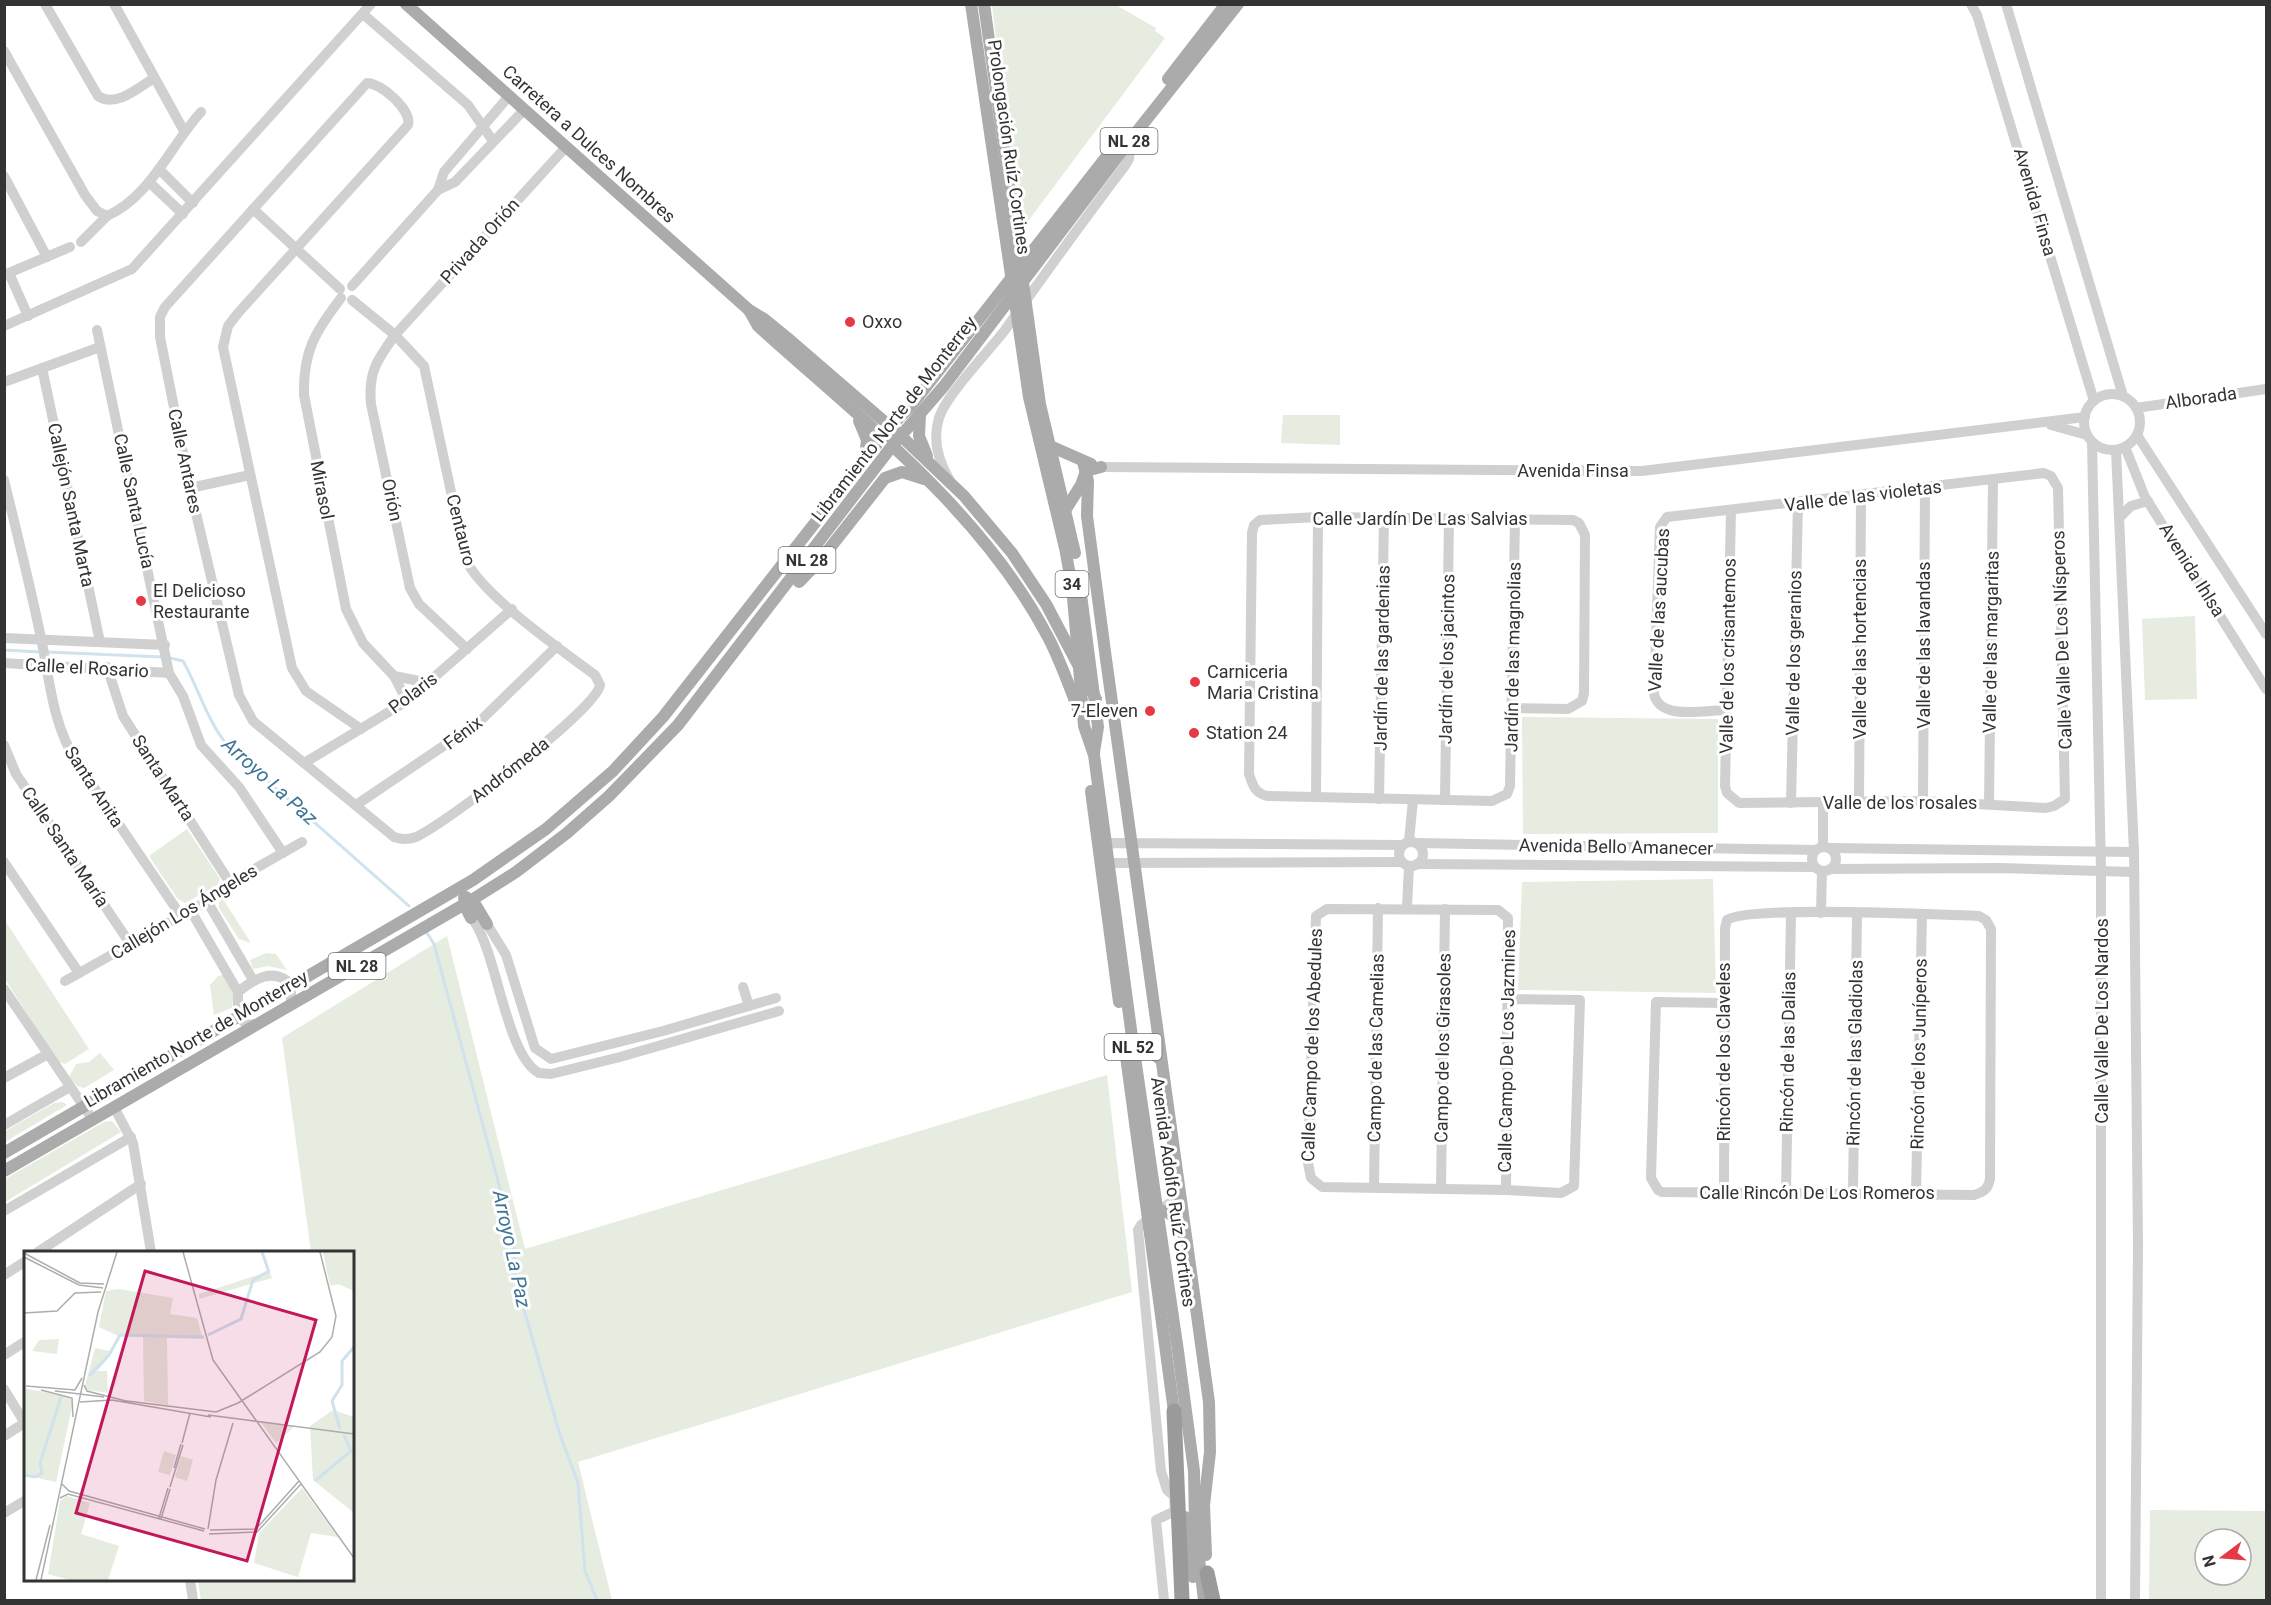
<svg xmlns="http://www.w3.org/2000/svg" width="2271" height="1605" font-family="Roboto,sans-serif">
<rect width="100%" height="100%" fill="#fff"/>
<g fill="#e6ecdf" fill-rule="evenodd">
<path d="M992,5H1116L1156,28L1155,31L1165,38L1020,232Z"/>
<path d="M1283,415H1340V445L1281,443Z"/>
<path d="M2195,616L2197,699L2145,700L2142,619Z"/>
<path d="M1522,717L1718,719V833L1523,834Z"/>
<path d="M187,829L220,879L217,885L185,903L177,898L149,856Z"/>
<path d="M1713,879L1716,993L1518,990L1522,882Z"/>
<path d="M223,899L251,943L239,939L219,908V902Z"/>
<path d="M4,919L89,1049L65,1064L57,1061L5,979Z"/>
<path d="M447,936L525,1249L1107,1075L1132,1292L578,1462L612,1600H201L198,1580H352V1252H311L282,1038Z"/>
<path d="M266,953L276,954L287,970L268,966L253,969L250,960Z"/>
<path d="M223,975L234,991L232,1008L214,1015L210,985L218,976Z"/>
<path d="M100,1053L114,1070L84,1088L77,1086L69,1077L76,1064L89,1062Z"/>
<path d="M63,1102L67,1105L5,1142V1131L54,1103Z"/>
<path d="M112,1121L121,1132L5,1202V1179L104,1122Z"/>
<path d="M2150,1510L2266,1511V1600H2149ZM2205,1539H2241V1575H2205Z"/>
</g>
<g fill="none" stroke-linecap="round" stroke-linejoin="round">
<g stroke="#cfe2ee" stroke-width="3">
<path d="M4,650L40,652"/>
<path d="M47,652L163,657"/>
<path d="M170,658L183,661C199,689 207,721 228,746L409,906"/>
<path d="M427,933L434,944L508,1218L514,1249L515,1278L560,1435L578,1483L585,1571L597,1600"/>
</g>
<g stroke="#d0d0d0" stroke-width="10">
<path d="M45,4L98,96C116,108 138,88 154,78"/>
<path d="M114,4L184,131"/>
<path d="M1971,4L1977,15L2094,401"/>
<path d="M2006,4L2123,396"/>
<path d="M363,14L468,105L493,141"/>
<path d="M4,51L85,195L97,211L107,216C151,196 170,146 201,112"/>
<path d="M159,169L193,203"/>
<path d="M4,176L47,257"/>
<path d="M149,182L183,214"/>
<path d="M438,190L444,172L509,96"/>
<path d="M253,209L340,289"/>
<path d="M81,242L107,216"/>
<path d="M9,273L28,316"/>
<path d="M4,275L70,247"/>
<path d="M352,286L438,190L455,182L524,110"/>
<path d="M341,298C315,332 303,351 304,395L346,609L363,643L394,676L407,701"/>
<path d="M352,300L395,335L424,366L465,557C476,591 564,652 595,675L600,685C596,710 445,824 416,837C408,840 402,840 394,837L253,721L239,695L190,488L160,337V317L165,307L367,83C381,83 412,110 408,125L238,313L228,326L223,347L292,668L306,691L361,729"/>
<path d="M4,326L132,269L371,4"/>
<path d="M97,330L169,673L183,696L201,745L239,787L283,853"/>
<path d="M42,368L100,642"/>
<path d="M4,382L100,347"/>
<circle cx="2112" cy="422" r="28"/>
<path d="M2136,408L2266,389"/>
<path d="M2051,425L2087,435"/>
<path d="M2137,435L2266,634"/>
<path d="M2092,442L2101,871V1600"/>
<path d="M2125,447L2145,497L2266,689"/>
<path d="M2116,450L2134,852L2138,1245L2135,1600"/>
<path d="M1101,467L1642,471L2085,417"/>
<path d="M949,479C938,460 932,440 939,418C946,395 989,351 1005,330C1044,275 1083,221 1124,167L1129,159L1131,139"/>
<path d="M4,480C17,533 30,585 41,638C50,681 52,722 76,761L181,916"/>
<path d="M190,488L250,475"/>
<path d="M2120,517L2131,506L2148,501"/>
<path d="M4,638L165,645"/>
<path d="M467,649L419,604L410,588L371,404C368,372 377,360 395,335L566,147"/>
<path d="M4,663L169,673"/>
<path d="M107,667L123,716L230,883"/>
<path d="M394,676L429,683"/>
<path d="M1513,708L1568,709L1582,701L1584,693L1585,535L1579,523L1573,520L1318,517L1260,520L1254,525L1252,533L1249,774C1253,786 1255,793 1267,796L1492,801L1507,794L1510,786L1515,519"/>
<path d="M1727,710C1704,710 1660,721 1654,694L1660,527L1667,517L2044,473L2051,476L2058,488L2065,799L2054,806L2046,808L1923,801L1739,803L1727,793L1725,786L1731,510"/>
<path d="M4,745L16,774L131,945"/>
<path d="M304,763L407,701L512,609"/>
<path d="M1316,797L1318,517"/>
<path d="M1379,799L1384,518"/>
<path d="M1445,800L1449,518"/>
<path d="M1923,801L1925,489"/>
<path d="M1791,803L1798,503"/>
<path d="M1859,803L1861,496"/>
<path d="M1989,804L1993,481"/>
<path d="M356,805L479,722L557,646"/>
<path d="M1409,841L1413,800"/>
<circle cx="1411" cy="854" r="12"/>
<path d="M1417,843L1815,850"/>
<path d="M1823,846V803"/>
<circle cx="1824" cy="859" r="12"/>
<path d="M1101,848L1107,843L1402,845"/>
<path d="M1830,848L2134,852"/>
<path d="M1103,860L1109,863L1402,862"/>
<path d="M4,862L79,973"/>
<path d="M1417,864L1815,867"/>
<path d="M1830,869L2000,868L2133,872"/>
<path d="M207,901L253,980"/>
<path d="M1407,908L1409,866"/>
<path d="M191,911L238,992"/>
<path d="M1821,913L1822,871"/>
<path d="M474,921C498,957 506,1055 539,1073L551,1074L620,1057L779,1011"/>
<path d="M487,924L506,955L535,1048L551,1059L663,1031L776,998"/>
<path d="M65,981L207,901L230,883L302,842"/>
<path d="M743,987L749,1006"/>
<path d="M4,989L93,1120"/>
<path d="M257,1024L247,1025L238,1016V992C254,979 273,967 291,984V1004"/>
<path d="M4,1078L48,1054"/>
<path d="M114,1107L133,1143L151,1252"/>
<path d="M4,1125L70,1087"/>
<path d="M1374,1187L1378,908"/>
<path d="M1441,1188L1445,909"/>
<path d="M1506,1190L1508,918L1498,910L1327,909L1316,916L1308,1163L1311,1178L1322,1187L1506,1190L1561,1193L1574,1186L1580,1000L1509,999"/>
<path d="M1786,1191L1791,913"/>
<path d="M1724,1192L1725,928L1727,920C1749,905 1940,915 1979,916L1986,920L1991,929L1990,1179C1988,1189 1984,1192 1974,1195L1662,1192L1658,1190L1651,1178L1656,1002L1724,1003"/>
<path d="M1853,1192L1857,913"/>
<path d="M1916,1193L1922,915"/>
<path d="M4,1211L131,1137"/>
<path d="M38,1252L141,1184"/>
<path d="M4,1275L26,1261"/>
<path d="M4,1355L26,1341"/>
<path d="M4,1389L26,1425"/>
<path d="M4,1436L26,1422"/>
<path d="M4,1513L26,1500"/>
<path d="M190,1580L193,1600"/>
<path d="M1164,1600L1156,1520L1175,1511L1174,1496L1167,1490L1161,1471L1138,1230L1141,1225L1180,1195"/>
</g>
<g stroke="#ababab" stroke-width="12">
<path d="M406,4L749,310L764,319L791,341L901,436L964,496L1012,553L1046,604L1096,699"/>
<path d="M971,4L1029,397L1065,548L1072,586L1084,726L1094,755L1132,1037L1178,1351L1194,1471L1195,1526L1204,1600"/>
<path d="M984,4L1040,404L1075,553"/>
<path d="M1168,79L1226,4"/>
<path d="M749,310L758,326C863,421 981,510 1048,637C1060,660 1069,685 1078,709"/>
<path d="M920,414L919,436L927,456"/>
<path d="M859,421L867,440L865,458"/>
<path d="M1050,446L1091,464"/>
<path d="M1083,462L1088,481L1087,516L1106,659L1209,1402L1210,1452L1204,1505L1206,1555"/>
<path d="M1066,509L1081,485L1086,471L1101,467"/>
<path d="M1079,579L1098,727L1094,752"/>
<path d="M799,582L822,558L885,478L902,472L924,479"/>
<path d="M1091,791L1119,1002"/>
<path d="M466,897L464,904L471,918"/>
<path d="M464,898L475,904L487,924"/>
<path d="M1132,1037L1160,1059"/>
<path d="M1125,1049L1175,1419"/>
<path d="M4,1153L473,880L546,829L613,771L663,717L890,427L911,406L1107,156"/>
<path d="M4,1171L470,901L516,872L567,833L609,796L678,725L892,446L944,386L1131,139L1238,4"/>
<path d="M1154,1219L1161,1212L1166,1211L1179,1221L1181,1232"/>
<path d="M1185,1517L1193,1577"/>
</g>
<g stroke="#9a9a9a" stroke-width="15">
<path d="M1174,1411L1182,1600"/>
<path d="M1207,1573L1213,1600"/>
</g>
</g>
<g fill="#e63946" stroke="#fff" stroke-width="2">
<circle cx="850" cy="322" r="6"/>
<circle cx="141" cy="601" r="6"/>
<circle cx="1195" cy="682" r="6"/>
<circle cx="1150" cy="711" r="6"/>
<circle cx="1194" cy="733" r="6"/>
</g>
<g text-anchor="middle" stroke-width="6" stroke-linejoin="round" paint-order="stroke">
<g fill="#fff" stroke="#707070" stroke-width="1.5">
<rect x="1100.5" y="128" width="57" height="26" rx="4.5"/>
<rect x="778.5" y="547" width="57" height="26" rx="4.5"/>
<rect x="1055.5" y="571" width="33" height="26" rx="4.5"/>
<rect x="328.5" y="953" width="57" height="26" rx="4.5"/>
<rect x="1104.5" y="1034" width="57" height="26" rx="4.5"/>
</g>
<g font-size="16" font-weight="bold" fill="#333">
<text x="1129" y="147">NL 28</text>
<text x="807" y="566">NL 28</text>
<text x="1072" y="590">34</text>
<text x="357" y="972">NL 28</text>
<text x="1133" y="1053">NL 52</text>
</g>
<g font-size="18" fill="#333" stroke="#fff">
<text transform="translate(589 144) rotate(42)" y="6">Carretera a Dulces Nombres</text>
<text transform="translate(1009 147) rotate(82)" y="6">Prolongación Ruíz Cortines</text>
<text transform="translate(2035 202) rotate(74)" y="6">Avenida Finsa</text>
<text transform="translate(480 241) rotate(-48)" y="6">Privada Orión</text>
<text transform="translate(2201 398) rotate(-8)" y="6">Alborada</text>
<text transform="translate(894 419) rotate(-52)" y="6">Libramiento Norte de Monterrey</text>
<text transform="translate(185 461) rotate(78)" y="6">Calle Antares</text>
<text x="1573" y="477">Avenida Finsa</text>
<text transform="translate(322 490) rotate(79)" y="6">Mirasol</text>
<text transform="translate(1863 496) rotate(-7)" y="6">Valle de las violetas</text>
<text transform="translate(392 500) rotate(78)" y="6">Orión</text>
<text transform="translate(134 501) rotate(78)" y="6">Calle Santa Lucía</text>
<text transform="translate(71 505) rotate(78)" y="6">Callejón Santa Marta</text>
<text x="1420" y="525">Calle Jardín De Las Salvias</text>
<text transform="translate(461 530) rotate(76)" y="6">Centauro</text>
<text transform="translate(2192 570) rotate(58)" y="6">Avenida Ihlsa</text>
<text transform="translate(1659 610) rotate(-87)" y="6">Valle de las aucubas</text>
<text transform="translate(2062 640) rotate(-92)" y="6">Calle Valle De Los Nísperos</text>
<text transform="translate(1991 642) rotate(-89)" y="6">Valle de las margaritas</text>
<text transform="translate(1924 645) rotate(-90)" y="6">Valle de las lavandas</text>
<text transform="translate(1860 649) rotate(-90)" y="6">Valle de las hortencias</text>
<text transform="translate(1794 653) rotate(-89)" y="6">Valle de los geranios</text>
<text transform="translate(1728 656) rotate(-89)" y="6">Valle de los crisantemos</text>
<text transform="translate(1513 657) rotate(-89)" y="6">Jardín de las magnolias</text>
<text transform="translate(1382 658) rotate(-89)" y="6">Jardín de las gardenias</text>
<text transform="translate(1447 659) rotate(-89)" y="6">Jardín de los jacintos</text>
<text transform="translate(87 668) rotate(3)" y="6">Calle el Rosario</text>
<text transform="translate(413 693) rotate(-37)" y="6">Polaris</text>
<text transform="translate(463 733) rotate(-37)" y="6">Fénix</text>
<text transform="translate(510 770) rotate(-38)" y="6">Andrómeda</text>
<text transform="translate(163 778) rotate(57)" y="6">Santa Marta</text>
<text transform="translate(94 787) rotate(57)" y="6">Santa Anita</text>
<text x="1900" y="809">Valle de los rosales</text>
<text transform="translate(65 847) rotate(56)" y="6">Calle Santa María</text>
<text transform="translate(1616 847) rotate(1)" y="6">Avenida Bello Amanecer</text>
<text transform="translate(184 912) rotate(-31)" y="6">Callejón Los Ángeles</text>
<text transform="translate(2102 1021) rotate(-90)" y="6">Calle Valle De Los Nardos</text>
<text transform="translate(196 1039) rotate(-30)" y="6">Libramiento Norte de Monterrey</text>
<text transform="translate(1312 1045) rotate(-88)" y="6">Calle Campo de los Abedules</text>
<text transform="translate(1376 1048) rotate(-89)" y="6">Campo de las Camelias</text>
<text transform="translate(1443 1048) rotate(-89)" y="6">Campo de los Girasoles</text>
<text transform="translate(1507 1051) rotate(-89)" y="6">Calle Campo De Los Jazmines</text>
<text transform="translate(1724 1052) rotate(-90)" y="6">Rincón de los Claveles</text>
<text transform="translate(1788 1052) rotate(-89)" y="6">Rincón de las Dalias</text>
<text transform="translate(1855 1053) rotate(-89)" y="6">Rincón de las Gladiolas</text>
<text transform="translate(1919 1054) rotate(-89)" y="6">Rincón de los Juníperos</text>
<text transform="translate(1173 1192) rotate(82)" y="6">Avenida Adolfo Ruíz Cortines</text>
<text x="1817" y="1199">Calle Rincón De Los Romeros</text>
</g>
<g font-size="18" fill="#333" stroke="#fff" text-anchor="start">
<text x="862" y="328">Oxxo</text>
<text x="153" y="597">El Delicioso<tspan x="153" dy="21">Restaurante</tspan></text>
<text x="1207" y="678">Carniceria<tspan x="1207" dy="21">Maria Cristina</tspan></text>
<text x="1138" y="717" text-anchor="end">7-Eleven</text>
<text x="1206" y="739">Station 24</text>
</g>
<g font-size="20" font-style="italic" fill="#3f7597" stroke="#fff">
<text transform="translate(270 781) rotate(42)" y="7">Arroyo La Paz</text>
<text transform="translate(512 1249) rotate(78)" y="7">Arroyo La Paz</text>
</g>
</g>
<g transform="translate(24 1251)">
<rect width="330" height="330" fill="#fff"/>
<path d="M238,1L248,27L175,48V43L243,21ZM299,1H330V40L314,33L306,35ZM95,38L149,47L146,63L173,67L179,88L143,87L144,154L120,150L119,86L94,85L75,76L82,40ZM35,88L33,103L8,100L15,89ZM71,97L85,100L82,110L73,120H83L84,142L63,139L61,135ZM0,137L45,146L49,151L32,231L0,224ZM309,159L330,166V262L289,229L286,175ZM236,170L270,176L252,192ZM140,200L152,204L146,224L134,221ZM157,205L169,209L163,230L151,226ZM278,237L314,286L287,282L274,326L230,312L235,282ZM43,245L66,252L57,283L95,295L84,329H46L24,323L36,250Z" fill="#e6ecdf"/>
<path fill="none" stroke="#cfe2ee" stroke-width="3" d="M238,1L245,21M184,84L217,68L229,29L245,20M65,125L85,104L96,84L180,86M316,178L308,150L318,134V110L330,96M0,224L11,226L18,222L16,212L37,146M291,230L327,200L320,184"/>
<path fill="none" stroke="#adadad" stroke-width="1.5" d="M159,1L189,109L330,307M0,2L56,32L80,33M0,6L55,34L79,37M0,62L33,60L51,42L77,41M60,134L63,140L106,151M2,135L51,139L58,127M17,139L48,147L49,166M31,140L80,146M88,149L187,166M103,150L192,161L214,152L296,101L308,86L312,65L296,1M56,151L88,149M184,164L330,183M158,192L166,162M150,217L157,193M38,233L45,240L181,278M146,236L159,194M36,247L44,243L180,280M135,267L144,237M137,268L146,238M184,278L192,229L209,172M186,279L232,278L275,230M185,283L233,281L277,233M12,329L26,274M17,329L74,61L93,1"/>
<path fill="#c2185b" fill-opacity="0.15" stroke="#c2185b" stroke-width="3" d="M121,20L292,69L223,310L52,262Z"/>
<rect width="330" height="330" fill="none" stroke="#333" stroke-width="3"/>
</g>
<rect width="2271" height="1605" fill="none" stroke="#333333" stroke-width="12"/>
<g transform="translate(2223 1557) rotate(254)"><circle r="28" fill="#ffffff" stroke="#adadad" stroke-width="1.5"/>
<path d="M0-4.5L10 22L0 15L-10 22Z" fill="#e63946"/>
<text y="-9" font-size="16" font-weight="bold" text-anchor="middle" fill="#333333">N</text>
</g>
</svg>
